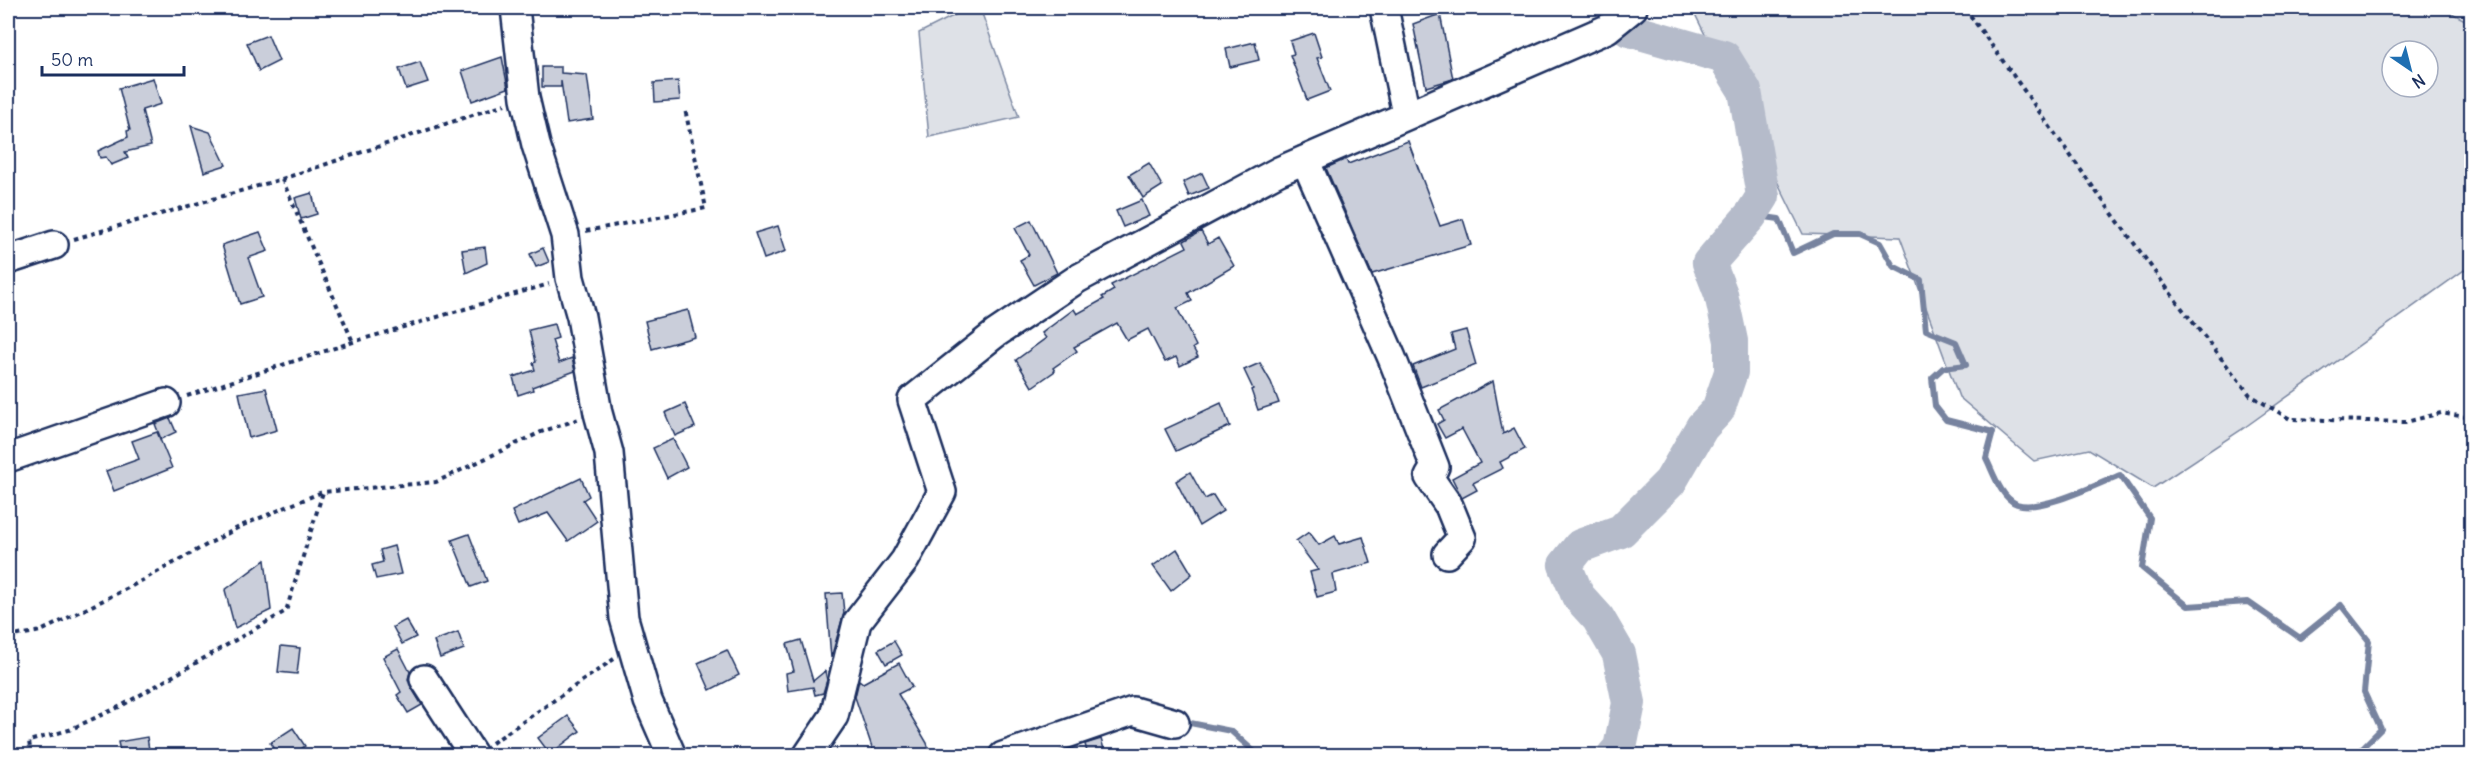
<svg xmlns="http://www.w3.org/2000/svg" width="2479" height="763" font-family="Delius,sans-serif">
<rect width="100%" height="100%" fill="#fff"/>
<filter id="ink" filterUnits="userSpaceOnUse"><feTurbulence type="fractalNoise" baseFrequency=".0167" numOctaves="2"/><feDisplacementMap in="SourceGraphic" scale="12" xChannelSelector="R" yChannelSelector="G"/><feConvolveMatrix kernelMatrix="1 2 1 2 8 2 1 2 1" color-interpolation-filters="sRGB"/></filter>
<g filter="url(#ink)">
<g fill="#dee1e7" stroke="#7c88a2" stroke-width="1.5" fill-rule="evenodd">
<path d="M969,8H980L1019,117L929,137L919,33Z"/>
<path d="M1692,8H2442L2471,23V265L2241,430L2153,488L2089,449L2034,461L1959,397L1900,237L1803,234ZM2392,51H2428V87H2392Z"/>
</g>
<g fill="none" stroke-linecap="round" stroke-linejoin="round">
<g stroke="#77839f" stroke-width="6">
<path d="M1751,215L1779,219L1793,253L1833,234H1860L1880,243L1893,266L1921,280L1926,330L1956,342L1966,365L1943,368L1932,378L1935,406L1946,420L1993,432L1986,458C1993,472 2001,498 2017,504C2041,512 2096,485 2120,475L2150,518L2142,568L2188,606L2248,602L2300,638L2341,605L2369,641L2364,692L2381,729L2354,756"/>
<path d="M1180,721L1231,731L1259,756"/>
</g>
<path stroke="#b5bbca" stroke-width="34" d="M1613,756L1620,748L1629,703L1619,654L1598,618L1578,596L1565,565L1580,546L1621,531L1670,482L1702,427L1718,410L1731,372V341L1721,294L1709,263L1751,215L1763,196L1745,91L1724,57L1629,30L1620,17L1621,8"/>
</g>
<g fill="#caceda" stroke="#1b2f5e" stroke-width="1.5">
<path d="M1440,14L1453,79L1426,87L1413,24Z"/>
<path d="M1314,33L1322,57L1317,58L1330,91L1307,100L1290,55L1294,54L1290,41Z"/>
<path d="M268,35L279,61L259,71L247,43Z"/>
<path d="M1255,42L1259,60L1230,67L1226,49Z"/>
<path d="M502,57L508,88L472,101L462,71Z"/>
<path d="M420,62L428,82L406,89L399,69Z"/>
<path d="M542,67H561V73L587,75L593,119L567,123L561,81V87H542Z"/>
<path d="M153,78L161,104L142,110L151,146L125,152L128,158L111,165L106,157L100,158L98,151L128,137L127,131L130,130L119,88Z"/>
<path d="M678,81L680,100L655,102L654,83Z"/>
<path d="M191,126L210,132L226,165L204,172Z"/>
<path d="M1408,141L1440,226L1463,219L1471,245L1372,274L1326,168L1346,159L1348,164Z"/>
<path d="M1149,163L1162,186L1143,198L1129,175Z"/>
<path d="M1202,173L1209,188L1189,196L1183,182Z"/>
<path d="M312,193L317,214L301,219L295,198Z"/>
<path d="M1142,200L1149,216L1123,227L1116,211Z"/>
<path d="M1031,220L1057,273L1034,285L1020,260L1029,255L1015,228Z"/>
<path d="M778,226L786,251L764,259L755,233Z"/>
<path d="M1201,231L1208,244L1218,238L1234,266L1188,293L1192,301L1177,308L1196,346L1193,348L1198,357L1180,366L1176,357L1165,362L1148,329L1127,340L1117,323L1074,347L1077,351L1053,368L1055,371L1032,387L1016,360L1046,338L1042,333L1074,309L1077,314L1104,299L1102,297L1114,290L1111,285L1187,247L1184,241Z"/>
<path d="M260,232L268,251L248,258L262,297L240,304L222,245Z"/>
<path d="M485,247L487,263L466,273L462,250Z"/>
<path d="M543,248L549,262L536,267L530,254Z"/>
<path d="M688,310L695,337L652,349L645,321Z"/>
<path d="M554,324L558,338L552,340L559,363L572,358L575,371L532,387L533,390L518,395L513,377L535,370L533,363L536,362L529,330Z"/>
<path d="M1466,330L1476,365L1421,387L1413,366L1455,349L1451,334Z"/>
<path d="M1260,363L1271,382L1279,403L1258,410L1251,390L1253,389L1244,370Z"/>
<path d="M1493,381L1503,434L1514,428L1525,449L1500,462L1503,468L1473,483L1477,490L1462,498L1452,478L1480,463L1462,429L1445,438L1437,424L1444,420L1439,410Z"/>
<path d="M266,388L277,430L249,438L239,393Z"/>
<path d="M1221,403L1230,426L1176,451L1165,429Z"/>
<path d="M685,404L695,427L675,436L665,413Z"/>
<path d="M170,418L176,432L161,439L155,424Z"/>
<path d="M157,432L172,468L114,491L106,471L139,459L132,441Z"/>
<path d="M673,439L687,467L667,478L653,448Z"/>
<path d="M1190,472L1205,499L1213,495L1223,511L1199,526L1176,481Z"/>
<path d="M581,478L589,496L583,500L597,521L568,541L548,513L518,525L512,511Z"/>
<path d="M1309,532L1319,545L1335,536L1339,544L1363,537L1371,563L1333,574L1336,592L1317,597L1310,572L1318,570L1296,541Z"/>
<path d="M469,534L487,581L471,587L452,540Z"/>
<path d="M394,546L401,574L376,579L372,565L383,562L380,550Z"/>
<path d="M1177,549L1192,574L1171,591L1153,566Z"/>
<path d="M265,560L271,610L235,628L225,590Z"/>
<path d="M842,593L844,613L831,658L826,594Z"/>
<path d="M406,620L416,637L402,644L393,627Z"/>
<path d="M458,632L464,649L440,658L434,641Z"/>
<path d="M801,640L813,681L825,671L827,680L823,693L815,695L813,687L788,691L786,673L794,671L787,644Z"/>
<path d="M894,641L902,655L886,664L878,650Z"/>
<path d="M281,646L300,648L297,674L278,672Z"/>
<path d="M398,649L410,672L408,679L411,687L422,705L408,713L397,695L401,692L383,657Z"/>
<path d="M727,650L739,675L710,690L698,663Z"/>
<path d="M899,663L912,687L898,694L927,743L931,756H875L855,697L859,680L863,683Z"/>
<path d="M568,716L580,731L550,754L538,738Z"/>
<path d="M293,728L305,746L291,756H278L270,743Z"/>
<path d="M147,737L150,756H121L118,742Z"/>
<path d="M1101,739L1106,756H1088L1085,744Z"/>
</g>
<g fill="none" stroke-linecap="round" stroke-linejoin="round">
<defs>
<g id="minor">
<path d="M515,8L525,98L536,145L565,235L570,278L581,317L598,413L609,453L624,618L648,701L672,756"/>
<path d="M1384,8L1406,114"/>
<path d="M1305,160L1392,358L1435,467L1429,477L1449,506L1462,538L1447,554"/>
<path d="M8,260L54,245"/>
<path d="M8,458L166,403"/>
<path d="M424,679L474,756"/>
<path d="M807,756L834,716L857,622L905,560L942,492L912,400L995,334L1077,279L1279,171L1607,29L1633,8"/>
<path d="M1003,756L1133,711L1175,723"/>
</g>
</defs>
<use href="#minor" stroke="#1b2f5e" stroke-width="32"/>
<g stroke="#1b2f5e" stroke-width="4" stroke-dasharray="4.5 4.5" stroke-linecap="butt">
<path d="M1965,8L2098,194L2177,302L2250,395L2290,419L2406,422L2441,413L2472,418"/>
<path d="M282,179L353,342"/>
<path d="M586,231L706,208L685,109"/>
<path d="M74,239L282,179L505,104"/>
<path d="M187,396L353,342L549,284"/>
<path d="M8,637L41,631L130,587L241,526L322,492"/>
<path d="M492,743L614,659"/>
<path d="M31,756L29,741L69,730L121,706L286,611L323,492L436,482L541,432L579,419"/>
</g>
<use href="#minor" stroke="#fff" stroke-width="27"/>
</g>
</g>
<rect width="2479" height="763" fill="none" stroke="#fff" stroke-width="30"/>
<rect x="15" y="15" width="2449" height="733" fill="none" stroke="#1b2f5e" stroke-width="2" filter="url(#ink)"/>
<g transform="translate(2410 69) rotate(145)"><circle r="28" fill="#ffffff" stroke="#a4acbf" stroke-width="1.5"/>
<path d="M0-4.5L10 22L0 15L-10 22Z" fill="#1f6fb2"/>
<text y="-9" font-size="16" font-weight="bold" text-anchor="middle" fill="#1b2f5e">N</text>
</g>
<path d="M42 66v9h142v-9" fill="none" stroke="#1b2f5e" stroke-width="3"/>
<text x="51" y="66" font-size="18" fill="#1b2f5e" stroke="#ffffff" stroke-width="4.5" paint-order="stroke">50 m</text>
</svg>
